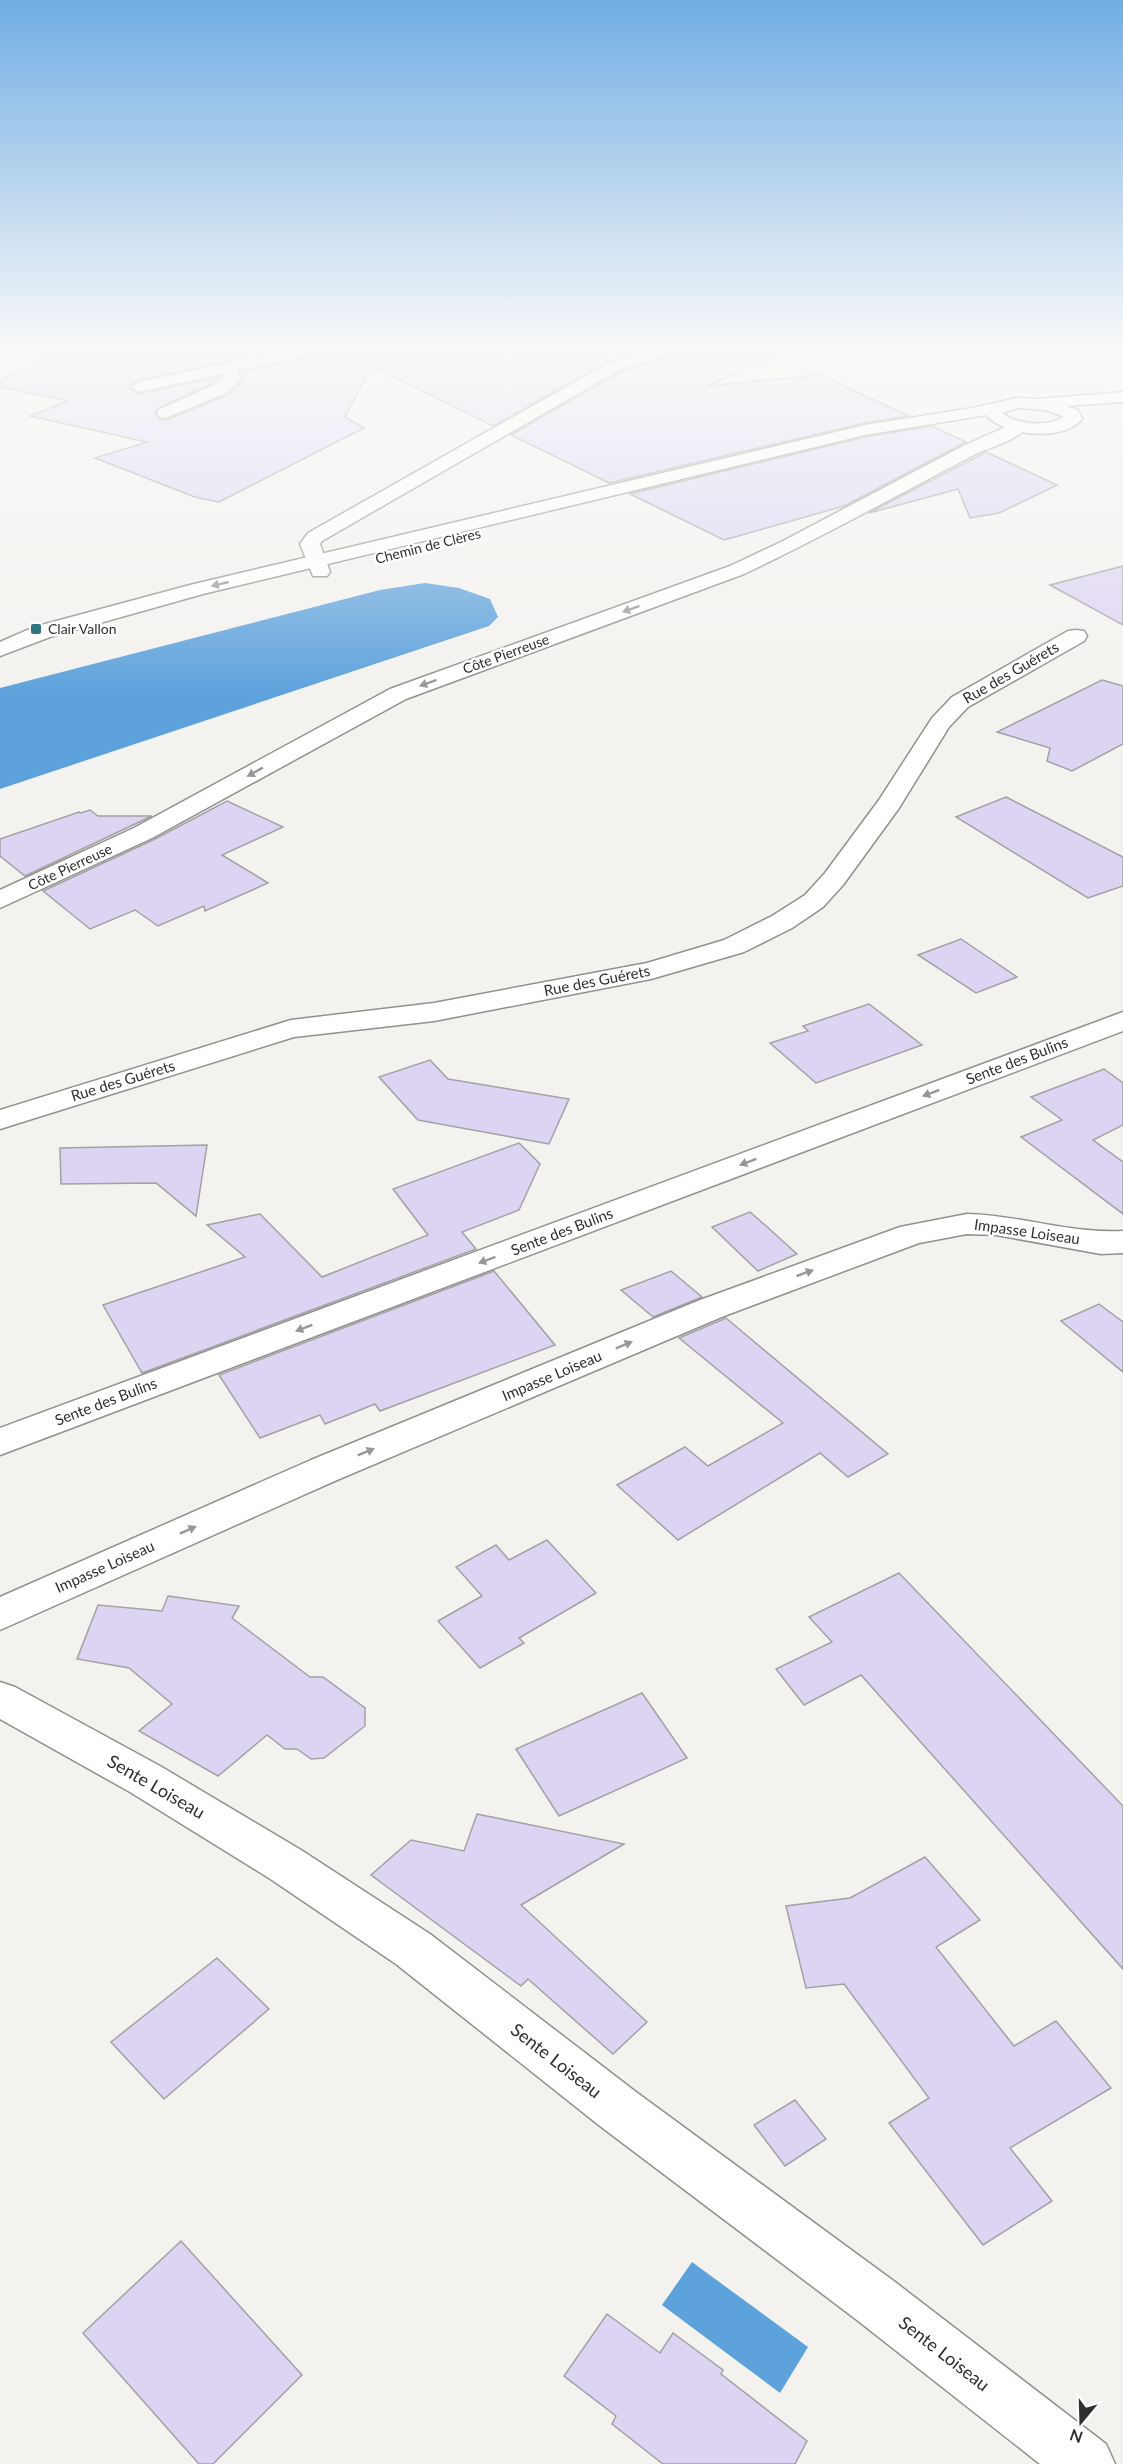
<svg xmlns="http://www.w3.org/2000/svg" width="1123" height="2464" font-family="Lato,sans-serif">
<rect width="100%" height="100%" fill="#f3f2ef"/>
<g fill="#5ea2dc">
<path d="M425,583L459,588L490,599L498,617L489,626L0,789V688L380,590Z"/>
<path d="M692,2262L808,2347L780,2393L662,2305Z"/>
</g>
<g fill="#ddd4f4" stroke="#a2a1a4" stroke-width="1.5">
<path d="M40,350H279L139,380L130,385V389L139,394L220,377L213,383L158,408L155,414L160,419L166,420L228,395L243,381L240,373L317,355L321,350H642L606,362L493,426L372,366L345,417L364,428L219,502L195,497L95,458L147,442L30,416L68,401L0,387V380L39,364Z"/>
<path d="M675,350H792L707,386L820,375L909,416L864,423L609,483L511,435L620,372L672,355Z"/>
<path d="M932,426L966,442L844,506L724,540L630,494L865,437Z"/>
<path d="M986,452L1057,485L999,513L970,518L958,489L869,513Z"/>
<path d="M1123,566V625L1050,585Z"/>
<path d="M1102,680L1123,686V744L1072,771L1047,761L1050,748L997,732Z"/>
<path d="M1006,797L1123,857V886L1088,898L956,817Z"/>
<path d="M227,801L283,827L222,855L268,883L205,911L204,906L158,926L135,910L90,929L43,891L153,840Z"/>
<path d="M90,810L98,816H152L25,876L0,856V839L79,812L81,813Z"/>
<path d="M961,939L1017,977L976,993L918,955Z"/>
<path d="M869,1004L922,1045L816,1083L770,1043L808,1031L803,1026Z"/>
<path d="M430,1060L448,1079L569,1099L549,1144L418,1120L379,1077Z"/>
<path d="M1104,1069L1123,1083V1125L1093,1140L1123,1162V1214L1021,1137L1062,1120L1031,1097Z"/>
<path d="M519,1143L540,1164L519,1210L462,1232L476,1249L142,1373L103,1305L245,1257L207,1225L260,1214L322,1277L428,1235L393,1189Z"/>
<path d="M207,1145L196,1216L156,1183L61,1184L60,1148Z"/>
<path d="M750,1212L765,1225L797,1254L758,1271L712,1227Z"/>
<path d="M494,1271L555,1345L380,1411L375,1404L325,1424L320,1415L260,1438L219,1375Z"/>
<path d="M671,1271L702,1297L653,1317L621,1290Z"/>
<path d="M1099,1304L1123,1322V1372L1061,1321Z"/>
<path d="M726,1318L888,1454L848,1477L820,1453L678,1540L617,1485L685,1447L708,1466L783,1423L679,1338Z"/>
<path d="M547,1540L596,1593L519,1638L524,1643L480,1668L438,1621L482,1596L456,1567L496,1545L509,1560Z"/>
<path d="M899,1573L1123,1806V1969L861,1675L804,1705L776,1669L832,1642L809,1617Z"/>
<path d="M168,1596L239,1606L232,1618L310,1677H323L365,1708V1726L324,1758L311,1759L297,1749H285L267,1735L218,1776L139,1731L172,1704L129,1668L77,1659L98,1605L162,1611Z"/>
<path d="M642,1693L687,1758L559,1816L516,1749Z"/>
<path d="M477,1814L624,1844L521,1905L647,2022L613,2054L528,1979L521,1986L371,1875L411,1840L464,1851Z"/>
<path d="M925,1857L980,1920L936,1947L1014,2046L1056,2021L1111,2088L1010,2148L1052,2201L983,2245L889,2123L929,2098L844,1984L806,1988L786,1906L850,1898Z"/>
<path d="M217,1958L269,2009L164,2099L111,2042Z"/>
<path d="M795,2100L826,2139L785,2166L754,2125Z"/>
<path d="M181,2241L302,2375L213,2464H199L83,2333Z"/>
<path d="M607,2314L660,2353L673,2333L723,2370L721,2374L807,2441L795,2464H663L612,2424L616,2416L564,2376Z"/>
</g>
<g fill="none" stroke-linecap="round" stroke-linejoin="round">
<defs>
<g id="street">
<path d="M289,350H319L317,353L236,371L241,379L226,393L166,418L160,417L157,413L160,409L214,385L224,378L221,374L139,392L131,387L139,382Z"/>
<path d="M649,350H673L671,353L619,370L322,541L320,544L330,572L327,576H313L300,544L308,533L607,364Z"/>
<path d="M1019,421L1025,422L1028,426C1020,440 983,449 968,458C894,497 820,538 744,574L406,699L152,838L0,908V890L134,828L390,689L730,566L781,542L965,445Z"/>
<path d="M1076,630L1084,631L1087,636L1084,641L968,707L949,727L899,808L843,885L823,907L792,928L744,952L651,979L434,1021L294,1037L0,1129V1110L291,1020L434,1003L647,963L724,940L772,916L805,895L825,873L879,800L932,718L952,697L1068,631Z"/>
<path d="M1123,1012V1031L0,1455V1428Z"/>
<path d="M967,1214C1019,1215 1071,1234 1123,1231V1253L1101,1254L996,1235L967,1234L919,1243L724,1316L337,1480L0,1630V1597L311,1460L700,1300L900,1227Z"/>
<path d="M0,1682L15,1687L160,1766L301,1850L430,1934L636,2092L895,2282L1106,2444L1115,2464H1040L857,2320L600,2126L396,1964L269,1878L130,1792L0,1719Z"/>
</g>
<path id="secondary" d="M1123,392V402L1066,406L1078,410L1082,419C1065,442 1003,436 986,415L865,435L203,594L50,637L0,656V642L34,627L190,585L865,425L972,408L1017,398L1038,399ZM1017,408L1046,410L1064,417C1048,427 1016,425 1002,413Z"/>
</defs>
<use href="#street" stroke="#91908d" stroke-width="3"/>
<use href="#secondary" stroke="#91908d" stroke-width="3"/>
<use href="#street" fill="#fff" fill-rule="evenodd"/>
<use href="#secondary" fill="#fff" fill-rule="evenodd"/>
</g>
<defs><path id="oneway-solid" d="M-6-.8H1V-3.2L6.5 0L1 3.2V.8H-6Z" transform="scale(1.5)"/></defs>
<g fill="#989796">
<use href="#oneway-solid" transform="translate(220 584) rotate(167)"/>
<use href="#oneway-solid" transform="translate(631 609) rotate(160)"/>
<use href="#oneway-solid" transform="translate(428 683) rotate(160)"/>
<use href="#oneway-solid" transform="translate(255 772) rotate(151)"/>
<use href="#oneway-solid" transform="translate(931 1093) rotate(159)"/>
<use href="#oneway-solid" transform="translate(748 1162) rotate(159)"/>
<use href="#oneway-solid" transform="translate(487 1260) rotate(159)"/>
<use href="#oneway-solid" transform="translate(805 1273) rotate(-20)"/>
<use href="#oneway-solid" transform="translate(304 1328) rotate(159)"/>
<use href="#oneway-solid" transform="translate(624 1345) rotate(-23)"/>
<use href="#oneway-solid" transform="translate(366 1452) rotate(-22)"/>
<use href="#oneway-solid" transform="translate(188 1530) rotate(-24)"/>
</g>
<linearGradient id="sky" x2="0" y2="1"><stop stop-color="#71ade3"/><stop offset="0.5" stop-color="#faf9f8"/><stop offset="1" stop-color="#faf9f8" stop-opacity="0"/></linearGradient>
<rect width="1123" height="695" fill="url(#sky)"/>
<rect fill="#2f7582" stroke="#fff" stroke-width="2" x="30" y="623" width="12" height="12" rx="3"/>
<g text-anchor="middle" stroke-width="5" stroke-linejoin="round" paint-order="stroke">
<g font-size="14" fill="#302f2e" stroke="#fff">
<text transform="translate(428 546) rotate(-14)" y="5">Chemin de Clères</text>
<text transform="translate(506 654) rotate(-20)" y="5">Côte Pierreuse</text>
<text transform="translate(70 867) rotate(-25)" y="5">Côte Pierreuse</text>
</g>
<g font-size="14" fill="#302f2e" stroke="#fff" text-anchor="start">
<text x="48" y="634">Clair Vallon</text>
</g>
<g font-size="15" fill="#302f2e" stroke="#fff">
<text transform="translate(1011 673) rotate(-30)" y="5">Rue des Guérets</text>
<text transform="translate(597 981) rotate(-11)" y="5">Rue des Guérets</text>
<text transform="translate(1017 1061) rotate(-21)" y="5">Sente des Bulins</text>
<text transform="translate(123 1081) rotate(-17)" y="5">Rue des Guérets</text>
<text transform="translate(562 1232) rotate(-21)" y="5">Sente des Bulins</text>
<text transform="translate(1027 1232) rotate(8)" y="5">Impasse Loiseau</text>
<text transform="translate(552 1376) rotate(-23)" y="5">Impasse Loiseau</text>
<text transform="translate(106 1402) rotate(-21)" y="5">Sente des Bulins</text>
<text transform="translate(105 1567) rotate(-24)" y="5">Impasse Loiseau</text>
</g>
<g font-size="18" fill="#302f2e" stroke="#fff">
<text transform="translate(156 1787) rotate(30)" y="6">Sente Loiseau</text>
<text transform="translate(556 2061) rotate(38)" y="6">Sente Loiseau</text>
<text transform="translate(944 2354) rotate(38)" y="6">Sente Loiseau</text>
</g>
</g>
<g transform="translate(1081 2422) rotate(199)" stroke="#ffffff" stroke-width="4.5" paint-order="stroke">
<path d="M0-4.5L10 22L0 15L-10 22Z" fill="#302f2e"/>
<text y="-9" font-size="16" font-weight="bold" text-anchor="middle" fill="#302f2e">N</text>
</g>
</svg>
